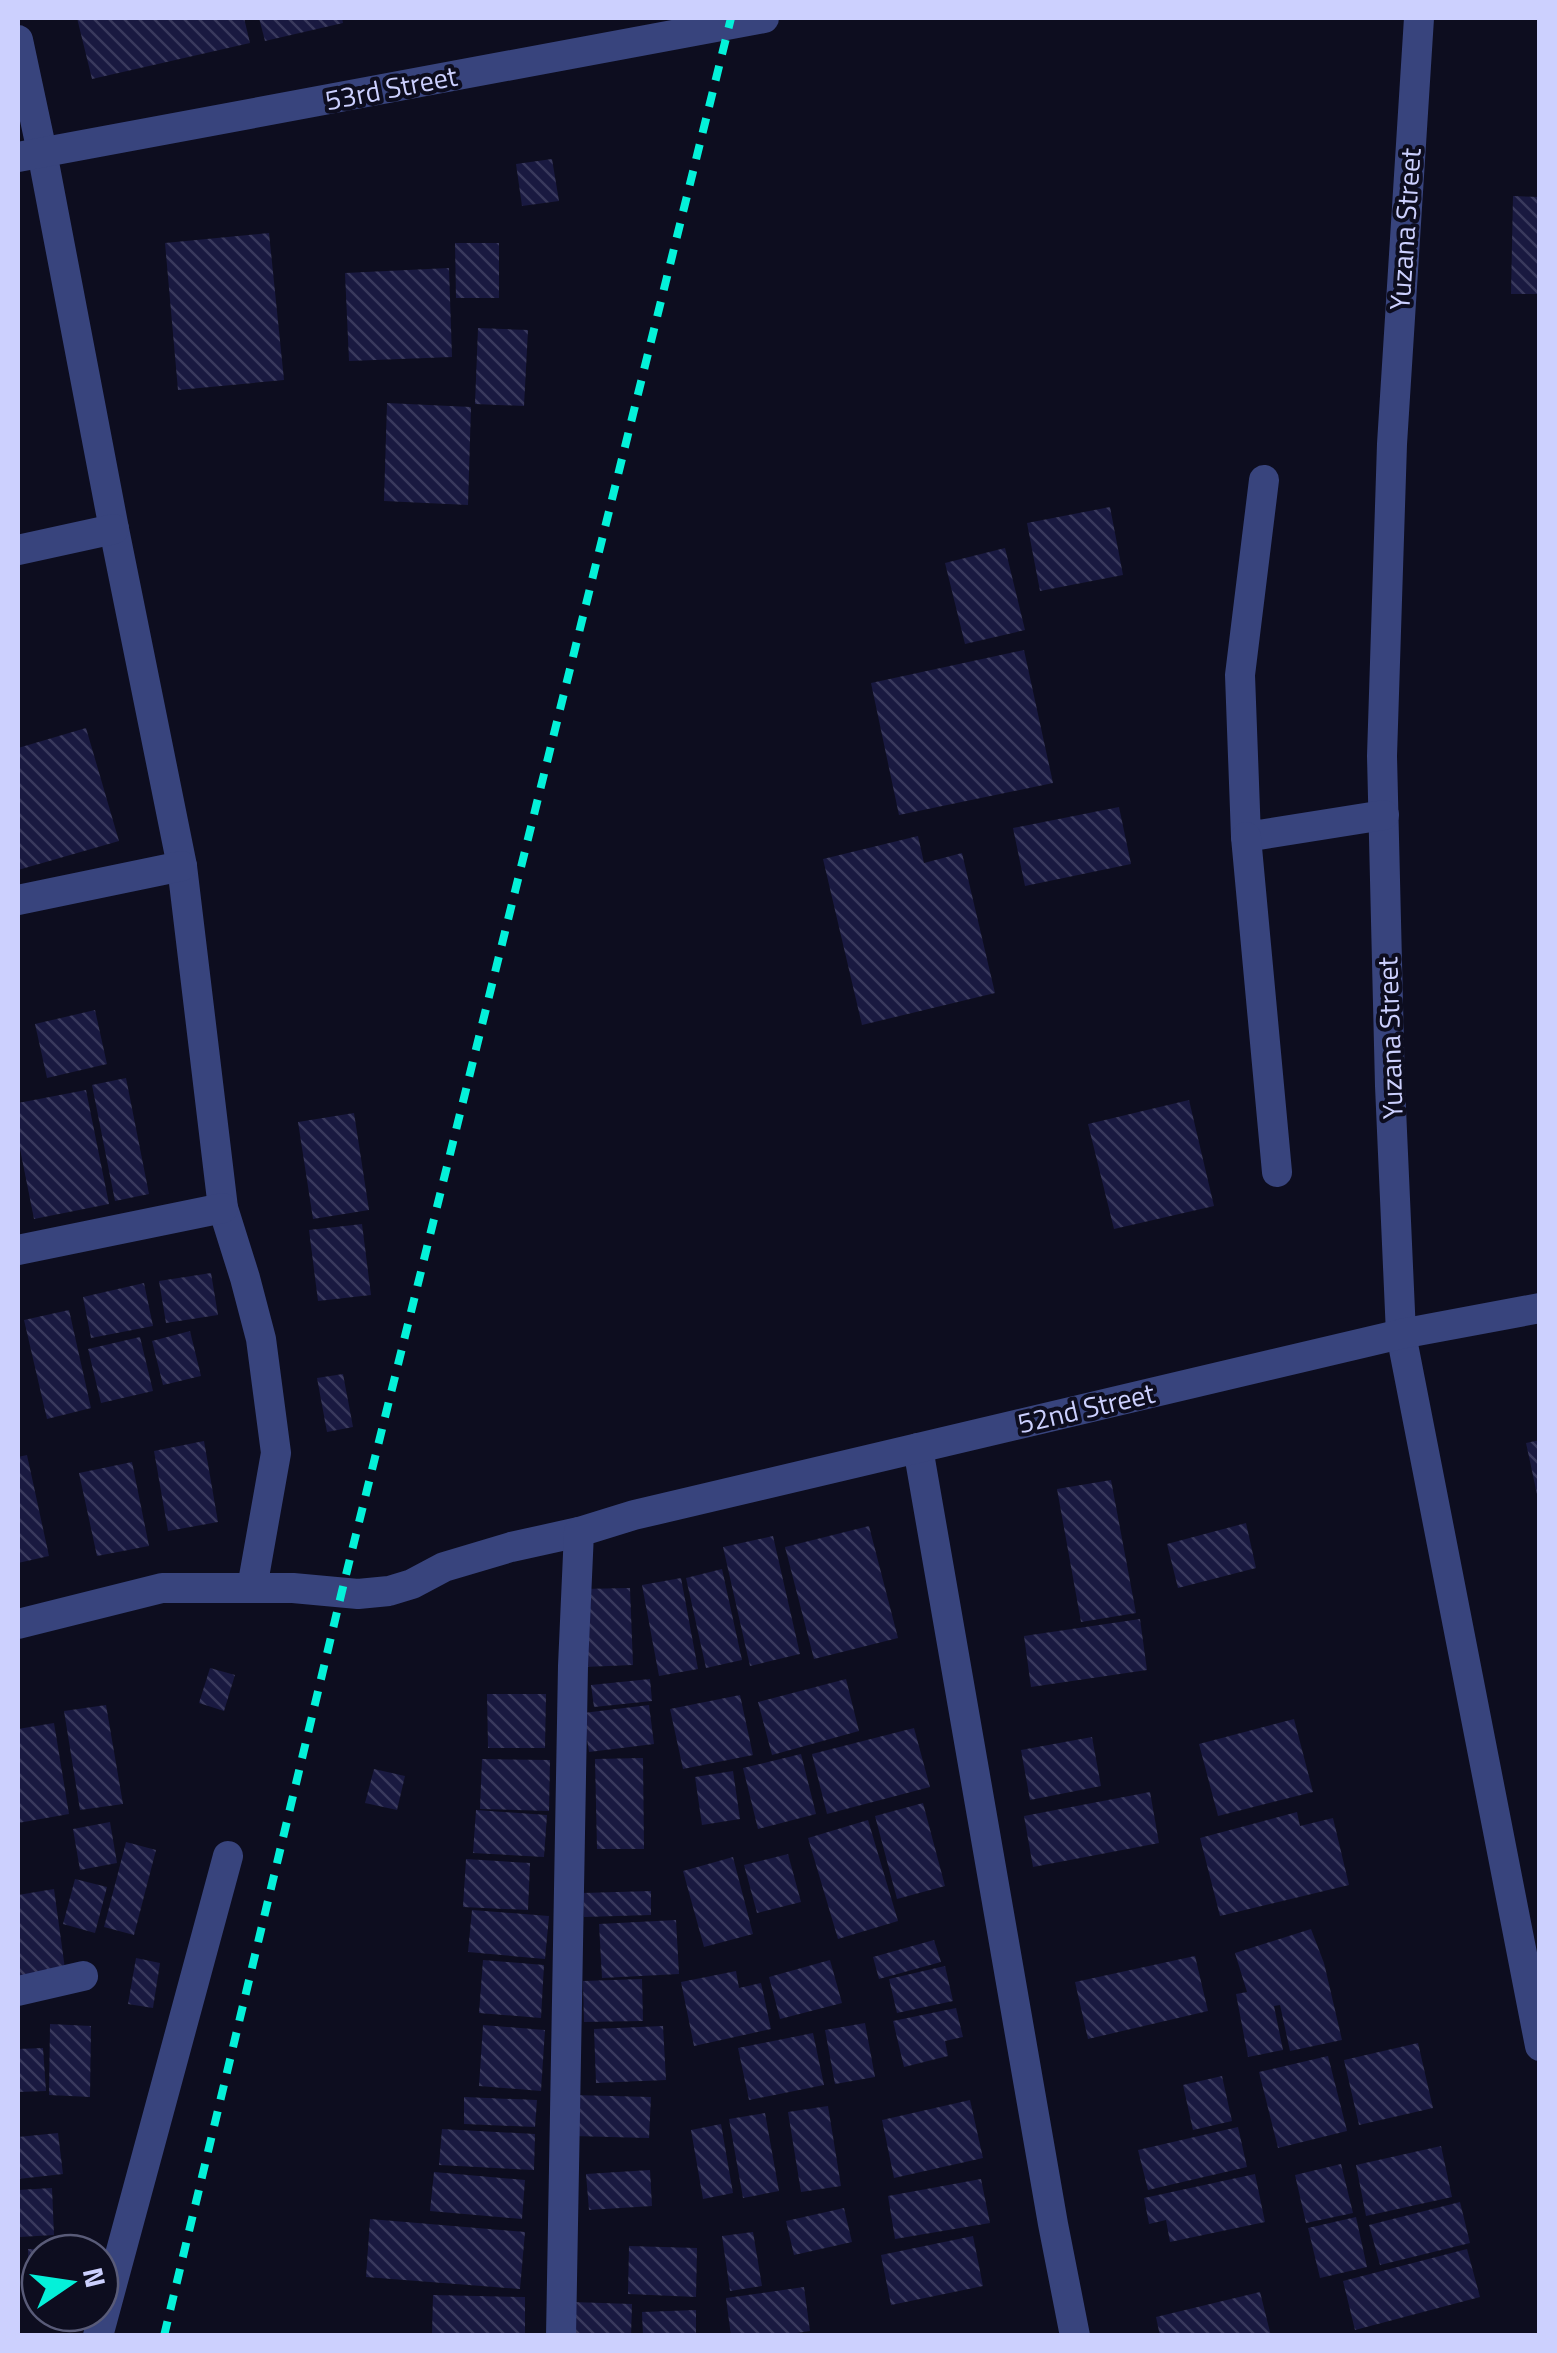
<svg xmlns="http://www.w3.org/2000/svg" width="1557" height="2353" font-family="'Titillium Web',sans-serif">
<defs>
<pattern id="building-back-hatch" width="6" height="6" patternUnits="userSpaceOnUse" patternTransform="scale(2.5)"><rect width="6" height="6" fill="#191940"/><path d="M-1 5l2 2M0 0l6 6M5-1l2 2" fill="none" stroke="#39395d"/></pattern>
</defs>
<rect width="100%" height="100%" fill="#0d0d1f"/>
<g fill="url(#building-back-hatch)">
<path d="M77,18H244L250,43L92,79Z"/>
<path d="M259,18H342L343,23L265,41Z"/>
<path d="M552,159L559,201L522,206L516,164Z"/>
<path d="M1513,196L1540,197V294H1511Z"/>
<path d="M269,233L284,380L178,390L165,243Z"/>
<path d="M455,243H499V298H456Z"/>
<path d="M449,268L452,357L349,361L345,273Z"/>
<path d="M478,328L528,330L524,406L475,404Z"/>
<path d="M387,403L471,407L468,505L384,501Z"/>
<path d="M1110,507L1123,575L1040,591L1027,523Z"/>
<path d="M1005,548L1025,630L965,644L945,563Z"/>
<path d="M1024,650L1053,783L899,815L871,683Z"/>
<path d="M86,728L119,841L18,870V748Z"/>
<path d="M1119,807L1131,864L1025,886L1013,828Z"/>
<path d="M918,836L924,863L962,853L995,993L862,1025L823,859Z"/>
<path d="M95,1010L107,1064L47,1078L35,1024Z"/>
<path d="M126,1078L149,1194L115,1201L92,1085Z"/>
<path d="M86,1090L109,1204L34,1219L18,1139V1103Z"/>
<path d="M1189,1100L1214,1206L1114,1229L1088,1124Z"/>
<path d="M354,1113L369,1210L313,1219L298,1122Z"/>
<path d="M362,1224L371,1295L318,1301L309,1230Z"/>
<path d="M211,1273L218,1315L166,1323L159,1281Z"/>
<path d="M144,1283L153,1326L91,1338L83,1297Z"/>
<path d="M69,1310L91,1408L47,1419L24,1320Z"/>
<path d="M190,1331L201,1376L163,1385L152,1341Z"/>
<path d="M140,1337L153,1391L101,1403L88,1349Z"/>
<path d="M343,1374L353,1427L327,1432L317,1378Z"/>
<path d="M1540,1440V1499H1538L1526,1443Z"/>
<path d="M204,1441L218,1522L168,1531L154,1451Z"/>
<path d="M27,1455L49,1556L18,1563V1457Z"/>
<path d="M132,1462L149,1546L97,1556L79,1473Z"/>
<path d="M1111,1480L1136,1613L1081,1622L1057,1489Z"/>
<path d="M1246,1523L1256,1568L1178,1588L1167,1544Z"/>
<path d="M869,1526L898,1638L814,1659L785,1547Z"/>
<path d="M773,1536L800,1654L750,1666L723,1547Z"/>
<path d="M722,1569L742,1660L706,1668L686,1578Z"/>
<path d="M681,1578L698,1669L659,1676L642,1585Z"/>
<path d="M630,1588L633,1665L584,1667L581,1589Z"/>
<path d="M1140,1619L1147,1670L1031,1687L1024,1636Z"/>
<path d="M210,1668L235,1675L224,1711L199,1703Z"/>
<path d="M650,1679L652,1701L594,1707L591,1685Z"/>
<path d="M846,1679L859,1731L772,1755L758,1702Z"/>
<path d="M487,1694H546L545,1748H488Z"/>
<path d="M740,1695L753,1755L683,1769L670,1709Z"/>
<path d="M106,1705L123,1804L80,1810L64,1711Z"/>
<path d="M649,1705L654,1744L589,1752L583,1713Z"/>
<path d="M1294,1719L1313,1792L1218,1816L1199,1744Z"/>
<path d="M54,1723L69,1814L18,1823V1729Z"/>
<path d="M914,1728L930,1787L827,1814L812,1754Z"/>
<path d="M1092,1737L1101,1786L1030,1800L1021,1750Z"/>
<path d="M801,1754L816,1814L758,1829L743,1768Z"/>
<path d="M643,1758L644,1849H597L595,1759Z"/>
<path d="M482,1759L550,1760L549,1811L480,1809Z"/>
<path d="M374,1769L405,1776L397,1810L365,1803Z"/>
<path d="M733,1771L740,1819L702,1825L695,1777Z"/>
<path d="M1150,1792L1159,1843L1033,1867L1024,1816Z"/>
<path d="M923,1803L945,1886L897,1899L875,1816Z"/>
<path d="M476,1810L547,1815L544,1857L473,1853Z"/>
<path d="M1297,1812L1300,1826L1333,1818L1349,1885L1220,1916L1200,1838Z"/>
<path d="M868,1820L898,1921L838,1939L808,1838Z"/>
<path d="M110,1822L117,1863L80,1870L73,1829Z"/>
<path d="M126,1842L156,1850L134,1935L104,1927Z"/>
<path d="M788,1854L801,1902L757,1913L744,1865Z"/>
<path d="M733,1857L753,1934L704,1947L683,1871Z"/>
<path d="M466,1859L530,1863L528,1910L463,1907Z"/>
<path d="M75,1879L107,1887L95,1933L63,1924Z"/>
<path d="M54,1889L65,1969L18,1976V1895Z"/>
<path d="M651,1891V1915L584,1917L583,1893Z"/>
<path d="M472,1910L549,1916L545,1959L468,1952Z"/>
<path d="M676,1920L679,1974L602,1978L599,1924Z"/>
<path d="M1311,1929L1324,1963L1342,2040L1290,2051L1280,2005L1274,2006L1283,2050L1248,2057L1236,1994L1247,1992L1235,1953Z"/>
<path d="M934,1940L941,1962L879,1979L873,1957Z"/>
<path d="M1195,1956L1208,2011L1088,2039L1075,1982Z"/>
<path d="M136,1958L160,1963L153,2008L128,2004Z"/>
<path d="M483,1960L544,1965L541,2018L479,2013Z"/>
<path d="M830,1960L842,2003L780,2019L769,1977Z"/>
<path d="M945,1966L953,2001L897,2013L889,1979Z"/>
<path d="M736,1971L739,1988L761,1983L771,2029L694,2046L681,1982Z"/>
<path d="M642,1979L643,2021L584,2022L583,1981Z"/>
<path d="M956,2008L963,2037L945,2041L948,2056L904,2067L893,2021Z"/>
<path d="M865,2023L875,2077L835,2084L825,2030Z"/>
<path d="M50,2024L91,2026L90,2097L49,2095Z"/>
<path d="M483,2025L545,2030L541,2091L479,2086Z"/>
<path d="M663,2026L666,2080L596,2083L594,2029Z"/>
<path d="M813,2033L824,2085L749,2100L738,2048Z"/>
<path d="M1418,2043L1433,2108L1359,2125L1344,2060Z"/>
<path d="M43,2048L46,2091L18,2092V2049Z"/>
<path d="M1328,2056L1347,2131L1278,2148L1259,2072Z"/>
<path d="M1222,2076L1232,2121L1193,2130L1183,2085Z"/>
<path d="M573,2095L651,2097L649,2138L572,2136Z"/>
<path d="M464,2097L537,2100L535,2127L464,2124Z"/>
<path d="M970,2100L983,2158L894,2178L882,2120Z"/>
<path d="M828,2106L841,2186L801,2192L788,2112Z"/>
<path d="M765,2113L779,2191L743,2198L729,2119Z"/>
<path d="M721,2124L733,2193L703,2199L691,2130Z"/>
<path d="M1238,2127L1247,2167L1148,2190L1138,2150Z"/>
<path d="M442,2129L535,2134L534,2170L439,2165Z"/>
<path d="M58,2133L63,2174L18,2179V2137Z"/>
<path d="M1441,2146L1452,2197L1366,2216L1356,2165Z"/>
<path d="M1341,2164L1353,2213L1306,2223L1295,2175Z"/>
<path d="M650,2170L652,2206L589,2210L586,2174Z"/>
<path d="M434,2172L525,2180L522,2219L430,2211Z"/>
<path d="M1255,2174L1265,2222L1170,2242L1166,2220L1149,2224L1144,2198Z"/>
<path d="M981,2179L990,2223L895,2239L888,2196Z"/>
<path d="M52,2188L54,2235L20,2237L18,2190Z"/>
<path d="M1460,2202L1470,2243L1380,2265L1369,2225Z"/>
<path d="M844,2208L852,2242L794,2255L786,2221Z"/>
<path d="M1356,2217L1367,2267L1320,2278L1308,2228Z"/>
<path d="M370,2219L525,2232L520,2289L366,2277Z"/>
<path d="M753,2232L762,2286L730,2291L722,2236Z"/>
<path d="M973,2236L983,2286L891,2305L881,2255Z"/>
<path d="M629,2246L697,2248L696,2297L628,2294Z"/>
<path d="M28,2249H59L60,2253H40V2307L29,2308Z"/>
<path d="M1467,2249L1480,2297L1355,2330L1343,2281Z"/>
<path d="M804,2287L810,2331L778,2336H731L726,2298Z"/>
<path d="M1260,2292L1271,2336H1160L1156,2317Z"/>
<path d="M433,2295L525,2297V2336L432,2335Z"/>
<path d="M572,2302L632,2304L631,2336H570Z"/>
<path d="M696,2310V2336H643L642,2312Z"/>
</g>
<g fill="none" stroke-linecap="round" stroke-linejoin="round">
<g stroke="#38447d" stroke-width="30">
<path d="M1419,18L1392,444L1382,756L1390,1086L1401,1334L1540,2046"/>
<path d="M18,40L42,152L114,529L182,866L223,1208L245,1278L261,1339L276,1453L252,1588"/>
<path d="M18,157L764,18"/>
<path d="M1264,480L1240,675L1246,837L1384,815"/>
<path d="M18,550L114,529"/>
<path d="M1246,837L1277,1172"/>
<path d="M18,900L182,866"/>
<path d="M18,1250L223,1208"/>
<path d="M918,1448L1053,2224L1075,2336"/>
<path d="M18,1624L162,1588H293L358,1594L389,1591L412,1584L444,1567L511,1547L579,1532"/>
<path d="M18,1991L83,1976"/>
<path d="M98,2336L228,1856"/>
<path d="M561,2336L573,1666L579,1532L634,1515L1401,1334L1540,1308"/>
</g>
<path stroke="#04f1d9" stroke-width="8" stroke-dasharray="15 12" stroke-linecap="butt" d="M164,2336L342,1591L731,18"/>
</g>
<g text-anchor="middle" stroke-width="8" stroke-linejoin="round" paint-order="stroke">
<g font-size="28" fill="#ccd0fe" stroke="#0d0d1f">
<text transform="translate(391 88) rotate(-11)" y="10">53rd Street</text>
<text transform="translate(1405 229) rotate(-86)" y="10">Yuzana Street</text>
<text transform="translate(1390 1038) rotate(-92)" y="10">Yuzana Street</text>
<text transform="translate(1086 1408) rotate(-13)" y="10">52nd Street</text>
</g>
</g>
<rect width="1557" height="2353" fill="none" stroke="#ccd0fe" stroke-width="40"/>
<g transform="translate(70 2283) rotate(77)"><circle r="48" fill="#0d0d1f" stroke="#595b78" stroke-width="2.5"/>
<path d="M0-8L18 38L0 25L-18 38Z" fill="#04f1d9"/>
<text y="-15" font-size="28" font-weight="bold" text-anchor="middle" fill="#ccd0fe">N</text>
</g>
</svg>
